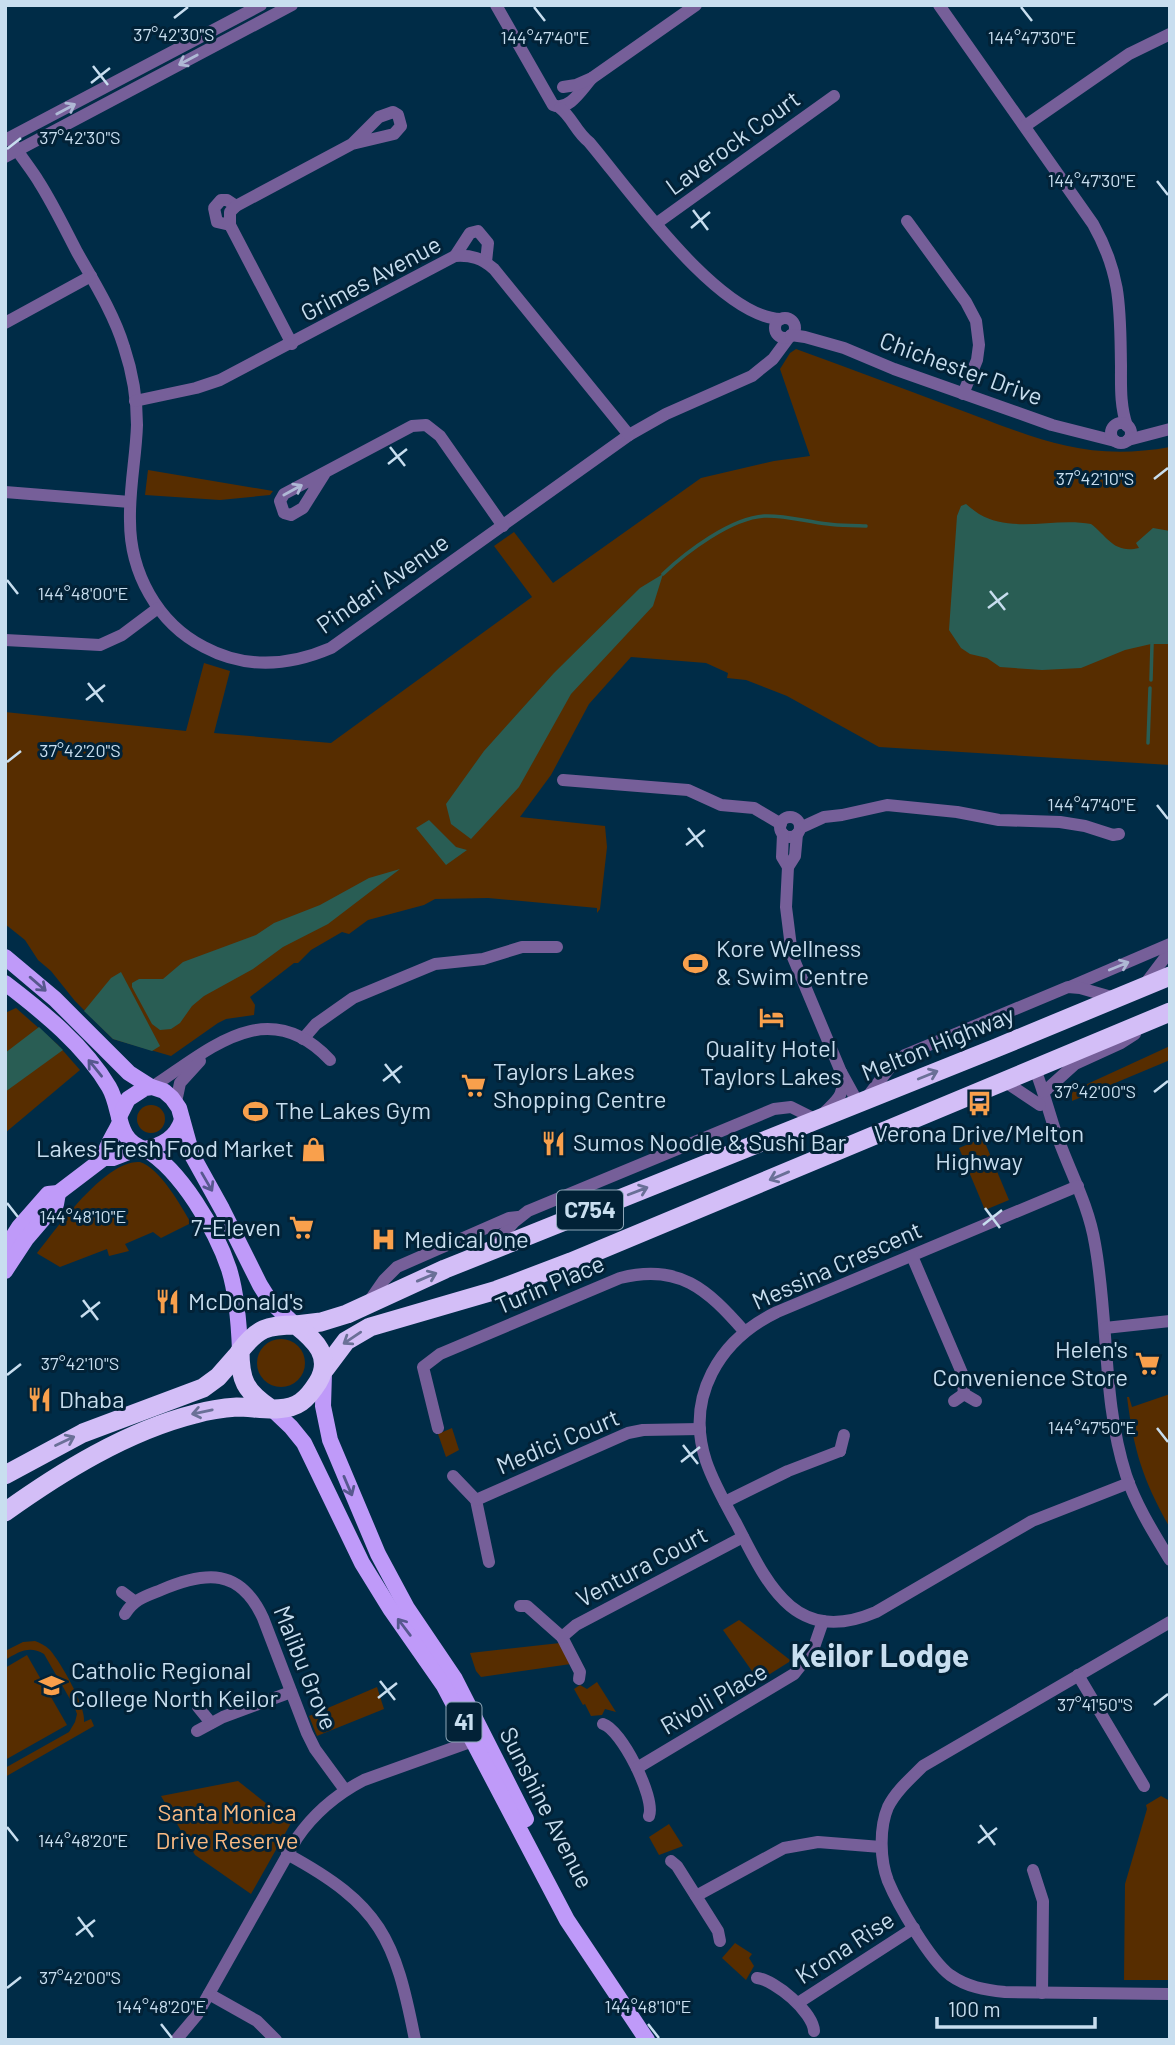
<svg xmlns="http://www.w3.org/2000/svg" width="1175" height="2045" font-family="Barlow,sans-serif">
<rect width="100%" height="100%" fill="#002c47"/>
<g fill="#572d00">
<path d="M796,349C848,368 900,387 952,407C1032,436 1082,463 1170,447V765L879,747L787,696L746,680L727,678L728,673L706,663L631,657L589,704L551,775L520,817L605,826L607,847L600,909L597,913V908L488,898L435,899L424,905L368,920L349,934L342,932L311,950L298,963H294L250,997L255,1005L254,1015L226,1019L218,1023L171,1056L113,1039L75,1001L51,971L38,960L25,940L5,924V712L186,731L204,663L230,671L214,733L331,743L532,597L494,546L514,532L553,583L701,478L774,461L810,456L780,369L790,353Z"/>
<path d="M148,470L273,491L270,495L220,500L145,495Z"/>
<path d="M16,1008L58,1045L80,1070L5,1133V1013Z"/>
<path d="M1170,1046V1060L1072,1101V1091Z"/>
<circle cx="151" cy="1119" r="14"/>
<path d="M983,1138L1009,1200L985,1210L959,1148Z"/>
<path d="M140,1162C160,1168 181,1206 191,1223L161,1238L153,1232L125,1244L129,1251L109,1256L107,1249L60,1267L38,1254L37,1253C57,1228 106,1159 140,1162Z"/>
<circle cx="281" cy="1363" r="24"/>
<path d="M1170,1394V1528C1143,1480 1134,1452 1127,1397H1129L1132,1407Z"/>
<path d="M452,1428L459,1450L446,1457L438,1434Z"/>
<path d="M739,1620L790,1660L789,1662L759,1681L723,1630Z"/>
<path d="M35,1641C40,1643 45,1645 50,1650C61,1663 86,1706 84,1722L91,1719L94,1726L5,1777V1768L69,1732L75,1722L77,1714L74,1706L44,1654C29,1645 19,1652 5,1660V1651L23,1642Z"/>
<path d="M560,1643L571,1664L481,1677L476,1671L470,1653Z"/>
<path d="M27,1655L67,1725L5,1760V1668Z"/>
<path d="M597,1682L616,1712L605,1709L602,1715L591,1716L585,1704L583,1705L574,1689L580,1685L587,1689Z"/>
<path d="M377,1687L384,1709L317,1736L309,1716Z"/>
<path d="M238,1781L291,1823L251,1894L195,1855L161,1796Z"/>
<path d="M1161,1796L1170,1801V1980H1124L1125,1884L1147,1809L1146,1805Z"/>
<path d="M669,1824L683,1846L659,1855L649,1837Z"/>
<path d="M735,1943L752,1954L749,1958L754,1966L746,1980L722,1958Z"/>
</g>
<g fill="#295d54">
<path d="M966,504C970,507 974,511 979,514C1013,534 1055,517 1091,524C1108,537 1114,554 1139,548L1136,543L1153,528L1170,531V644H1151L1125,650L1081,668L1042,670L1000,667L987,658L970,654L961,648L949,630L957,516L961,506Z"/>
<path d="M663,574L653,606L571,694L519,787L471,839L451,824L446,804L484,751L554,673L640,588Z"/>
<path d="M429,820L456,847L467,850L446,865L416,828Z"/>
<path d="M400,869L328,924L283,947L253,969L204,996L192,1006L180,1023L171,1029L160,1030L152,1024L132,987V983L139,979H163L183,962L256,935L274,923L320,905L369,878Z"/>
<path d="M121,972L160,1046L152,1051L113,1039L84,1011L111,978Z"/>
<path d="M39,1027L63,1050L5,1092V1053Z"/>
</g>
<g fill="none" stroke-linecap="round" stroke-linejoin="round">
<g stroke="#295d54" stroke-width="3.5">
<path d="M663,574C686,552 731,518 764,516C786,515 807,522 828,524C840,526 853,525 866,526"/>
<path d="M1151,680L1152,644"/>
<path d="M1148,743L1150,688"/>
</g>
<g stroke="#765f99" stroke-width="12">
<path d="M496,5L553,105C569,112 582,89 592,78"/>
<path d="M939,5L1093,224C1122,275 1120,311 1121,366C1121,386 1120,406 1127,426"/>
<path d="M563,87L576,85L592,78L696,5"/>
<path d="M560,108C572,117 576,132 589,142C628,188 719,318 781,319"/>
<path d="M1025,126L1129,54L1170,34"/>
<path d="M10,138C18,154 30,167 39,182C53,204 65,229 77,252C94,282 114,314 124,347C132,371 137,400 137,425C136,457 129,489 130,521C130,572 157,623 204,647C245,669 289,666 331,648L629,435L666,414L752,376L773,359L790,336"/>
<path d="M5,140L261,5"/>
<path d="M5,157L292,5"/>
<path d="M907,221L966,302L976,321L979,345L977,360L963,394"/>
<path d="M657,223L834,96"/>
<path d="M230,225L217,222L214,208L221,200H227L236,206"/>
<path d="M455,256L470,233L478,231L488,243L486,262"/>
<circle cx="785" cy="328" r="10"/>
<path d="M5,323L91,276"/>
<path d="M791,335L805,337L844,348L894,369L1052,425L1115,441"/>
<path d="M292,344L230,225V212L236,206L352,144L394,134L401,126L398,115L393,112L379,117L352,144"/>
<path d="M135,401L196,388L220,380L455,256C471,255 482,258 494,269L629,435"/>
<circle cx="1121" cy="433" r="10"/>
<path d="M1128,440L1170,429"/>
<path d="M325,473L303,508L291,515L284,513L280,501L284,494L412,426L426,425L440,436L503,526"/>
<path d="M5,492L130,502"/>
<path d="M5,640L100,645L122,635L158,608"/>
<path d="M563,780L688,790L721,805L754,808L781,824"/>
<circle cx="790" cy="827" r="10"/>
<path d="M800,828L824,817L842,815L887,805L957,812L999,820L1060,822L1085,826L1113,835L1119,834"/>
<path d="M783,834L782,857L788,867"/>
<path d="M797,834L795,856L788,867L786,907L792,955L841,1072L858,1103"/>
<path d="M1145,984L1170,951"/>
<path d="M1072,986L1170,944"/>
<path d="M303,1039L316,1024L353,998L435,964L483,959L522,947H557"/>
<path d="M1035,1069C1042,1087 1047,1105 1053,1124C1066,1165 1088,1201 1095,1244C1109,1320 1102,1401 1126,1475C1136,1505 1153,1532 1170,1560"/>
<path d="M1004,1081L1040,1105"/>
<path d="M152,1087C209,1050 267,993 330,1060"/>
<path d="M1044,1092L1075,1064L1121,1043L1135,1034"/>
<path d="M865,1100L891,1066L905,1055L1068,987L1080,988L1115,998"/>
<path d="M176,1102L180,1083L200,1061"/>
<path d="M1078,1186L777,1312C719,1340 685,1397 706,1461C713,1482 725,1503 736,1523C767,1583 794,1647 876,1612L1032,1521L1129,1483"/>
<path d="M492,1247L514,1222L528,1211L774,1109L791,1107L817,1120C834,1101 847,1099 841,1072"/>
<path d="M912,1256L962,1373L964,1394"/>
<path d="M368,1303L384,1280L397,1267L509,1218L518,1217"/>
<path d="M1105,1328L1170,1321"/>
<path d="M954,1401L964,1394L976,1401"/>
<path d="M438,1428L423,1367L440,1354L620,1278C679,1263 707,1289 744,1331"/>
<path d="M840,1451L844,1435"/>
<path d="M453,1476L476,1500L489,1562"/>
<path d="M476,1500L628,1433L643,1430L700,1429"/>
<path d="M725,1502L788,1471L840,1451"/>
<path d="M122,1592L134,1601"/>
<path d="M520,1606H527L562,1637L580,1672L579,1679"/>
<path d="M125,1614C134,1599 146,1596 161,1590C206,1571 240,1568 263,1618L307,1733L315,1749L345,1790"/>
<path d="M1170,1622L923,1766C910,1779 896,1791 888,1807C879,1828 880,1860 888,1881C898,1905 930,1960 950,1975C967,1987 985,1990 1005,1992L1170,1994"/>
<path d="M562,1637L576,1625L743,1537"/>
<path d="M1078,1675L1144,1786"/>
<path d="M198,1707L211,1723"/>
<path d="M603,1724C621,1729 656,1798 649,1816"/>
<path d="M197,1731L223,1717L291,1692"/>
<path d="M637,1768L794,1674L813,1650L823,1621"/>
<path d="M287,1854C381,1905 395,1938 415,2040"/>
<path d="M671,1861L677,1866L718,1931L720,1941"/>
<path d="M1033,1870L1043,1901L1042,1993"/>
<path d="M696,1896L784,1848L818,1842L881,1847"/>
<path d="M757,1978C775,1980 813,2012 814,2031"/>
<path d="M209,1994L257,2021L276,2040"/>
<path d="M798,2003L914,1928"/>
<path d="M176,2040L197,2015L297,1838C315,1812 337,1794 364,1780L481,1738"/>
</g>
<g stroke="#bf9af9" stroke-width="16">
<path d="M5,957L55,999L129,1073L151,1087"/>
<path d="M5,983C43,1012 85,1046 109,1087C122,1109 115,1141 145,1149C163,1145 176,1138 182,1120"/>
<path d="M119,1117L128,1099L145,1088L152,1087L164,1091L172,1098L179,1108L192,1155L222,1209L260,1285L270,1301L295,1325"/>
<path d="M145,1149C181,1170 216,1230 229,1269C237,1295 239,1323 240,1351"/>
<path d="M104,1158C106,1144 115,1134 120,1122"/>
<path d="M5,1249L19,1227L48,1194L58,1193L104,1158H113L139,1148"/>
<path d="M5,1271L26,1239L56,1204L58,1193"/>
<path d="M324,1373L323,1406L330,1440L378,1554L407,1608L455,1679L526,1819"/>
<path d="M271,1408L291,1427L304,1443L362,1563L391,1610L444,1686L567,1920L647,2040"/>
</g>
<g stroke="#d3bef7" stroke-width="19">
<path d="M296,1325L321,1322L347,1314L445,1269L996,1048L1170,976"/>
<path d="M325,1369L346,1341L370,1327L497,1290L571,1262L1170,1012"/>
<path d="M5,1475L83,1433L203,1388L218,1377L240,1352"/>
<path d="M5,1512C61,1472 127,1431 195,1414C209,1410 223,1408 237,1407C257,1407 284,1414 301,1402C308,1397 313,1390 318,1382C333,1357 315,1340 296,1325C267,1325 258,1328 240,1351C240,1380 245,1391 270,1408"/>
</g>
</g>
<defs><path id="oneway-shaft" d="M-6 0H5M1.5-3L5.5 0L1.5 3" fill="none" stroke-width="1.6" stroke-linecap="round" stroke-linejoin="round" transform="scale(1.75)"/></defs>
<g stroke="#afb8d5">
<use href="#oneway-shaft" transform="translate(188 60) rotate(152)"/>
<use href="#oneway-shaft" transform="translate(66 109) rotate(-28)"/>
<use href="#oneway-shaft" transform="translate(293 490) rotate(-29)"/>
<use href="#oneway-shaft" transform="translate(1119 966) rotate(-22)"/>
</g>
<g stroke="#57588e">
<use href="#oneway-shaft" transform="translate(38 984) rotate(41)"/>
<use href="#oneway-shaft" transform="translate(95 1068) rotate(-129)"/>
<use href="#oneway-shaft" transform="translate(207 1182) rotate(60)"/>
<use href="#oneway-shaft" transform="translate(348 1486) rotate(67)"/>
<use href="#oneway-shaft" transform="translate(404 1627) rotate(-127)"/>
</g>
<g stroke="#6a7097">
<use href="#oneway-shaft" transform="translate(928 1075) rotate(-22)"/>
<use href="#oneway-shaft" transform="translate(779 1176) rotate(157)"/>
<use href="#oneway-shaft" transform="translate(638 1191) rotate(-21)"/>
<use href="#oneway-shaft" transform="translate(427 1277) rotate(-23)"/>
<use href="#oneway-shaft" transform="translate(352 1338) rotate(146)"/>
<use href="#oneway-shaft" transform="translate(202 1412) rotate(168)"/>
<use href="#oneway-shaft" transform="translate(65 1441) rotate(-25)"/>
</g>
<path fill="none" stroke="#c8deef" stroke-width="2.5" d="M534,7L545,21M1021,7L1032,21M174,18L188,7M93,66L108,85M91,83L110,68M7,149L21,138M1157,181L1168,195M693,210L708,230M691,228L710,212M390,447L405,466M388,464L407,449M1154,479L1168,468M7,580L18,594M990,591L1005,610M988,608L1008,593M88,683L103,702M86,700L105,685M7,762L21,751M1157,805L1168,819M688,828L703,847M686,845L705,830M385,1064L400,1083M383,1081L402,1066M1154,1092L1168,1081M7,1203L18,1217M985,1208L1000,1228M983,1225L1002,1210M83,1300L98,1320M81,1317L100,1302M7,1375L21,1364M1157,1428L1168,1442M683,1445L698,1464M681,1462L700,1447M380,1681L395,1700M378,1698L397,1683M1154,1705L1168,1694M980,1825L995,1845M7,1827L18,1841M978,1843L997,1828M78,1917L93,1937M76,1935L95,1920M7,1988L21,1977M161,2024L172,2038M648,2024L659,2038"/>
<defs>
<symbol id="stadium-bare" viewBox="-9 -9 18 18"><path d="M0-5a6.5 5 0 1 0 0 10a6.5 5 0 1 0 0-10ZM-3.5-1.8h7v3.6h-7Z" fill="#f9a04c" stroke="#022237" stroke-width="2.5" paint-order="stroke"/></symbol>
<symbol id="hotel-bare" viewBox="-9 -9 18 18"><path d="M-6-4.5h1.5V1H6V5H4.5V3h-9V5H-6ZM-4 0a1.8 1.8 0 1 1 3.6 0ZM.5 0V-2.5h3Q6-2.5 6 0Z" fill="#f9a04c" stroke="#022237" stroke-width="2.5" paint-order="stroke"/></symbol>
<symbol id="supermarket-bare" viewBox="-9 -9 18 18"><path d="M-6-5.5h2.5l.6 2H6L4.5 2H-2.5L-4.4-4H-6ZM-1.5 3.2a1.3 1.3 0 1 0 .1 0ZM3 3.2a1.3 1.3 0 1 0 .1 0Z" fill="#f9a04c" stroke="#022237" stroke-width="2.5" paint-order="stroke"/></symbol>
<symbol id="bus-bare" viewBox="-9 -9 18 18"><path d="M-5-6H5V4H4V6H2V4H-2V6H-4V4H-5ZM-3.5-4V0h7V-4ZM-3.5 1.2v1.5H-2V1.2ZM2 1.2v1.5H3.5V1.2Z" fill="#f9a04c" stroke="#022237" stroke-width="2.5" paint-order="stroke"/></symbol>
<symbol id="restaurant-bare" viewBox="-9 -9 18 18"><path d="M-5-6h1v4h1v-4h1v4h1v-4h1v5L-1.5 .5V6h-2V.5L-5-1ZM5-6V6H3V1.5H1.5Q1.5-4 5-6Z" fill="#f9a04c" stroke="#022237" stroke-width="2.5" paint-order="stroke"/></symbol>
<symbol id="shop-bare" viewBox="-9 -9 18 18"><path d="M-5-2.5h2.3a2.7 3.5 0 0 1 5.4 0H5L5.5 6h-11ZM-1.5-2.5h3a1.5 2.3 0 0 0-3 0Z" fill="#f9a04c" stroke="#022237" stroke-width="2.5" paint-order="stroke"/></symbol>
<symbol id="hospital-bare" viewBox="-9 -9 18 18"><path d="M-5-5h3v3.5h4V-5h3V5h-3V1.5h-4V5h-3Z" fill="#f9a04c" stroke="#022237" stroke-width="2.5" paint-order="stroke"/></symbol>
<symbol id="school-bare" viewBox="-9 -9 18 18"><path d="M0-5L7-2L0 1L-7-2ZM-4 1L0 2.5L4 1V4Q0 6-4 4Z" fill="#f9a04c" stroke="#022237" stroke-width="2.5" paint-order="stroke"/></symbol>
</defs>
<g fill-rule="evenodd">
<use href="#stadium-bare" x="678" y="946" width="35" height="35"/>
<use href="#hotel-bare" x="754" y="1000" width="35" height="35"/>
<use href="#supermarket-bare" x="456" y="1068" width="35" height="35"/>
<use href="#bus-bare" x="962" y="1086" width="35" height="35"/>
<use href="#stadium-bare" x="238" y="1094" width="35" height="35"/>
<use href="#restaurant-bare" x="536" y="1126" width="35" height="35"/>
<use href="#shop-bare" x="296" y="1132" width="35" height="35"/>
<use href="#supermarket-bare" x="284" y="1210" width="35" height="35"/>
<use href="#hospital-bare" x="366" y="1222" width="35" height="35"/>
<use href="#restaurant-bare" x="150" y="1284" width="35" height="35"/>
<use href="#supermarket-bare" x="1130" y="1346" width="35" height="35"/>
<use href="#restaurant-bare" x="22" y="1382" width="35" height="35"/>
<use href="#school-bare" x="34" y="1668" width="35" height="35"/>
</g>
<g text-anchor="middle" stroke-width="6" stroke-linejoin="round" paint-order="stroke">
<g fill="#022237" stroke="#8da6b8" stroke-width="2">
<rect x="557" y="1190.5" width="66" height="39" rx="5"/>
<rect x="446.5" y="1702.5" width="35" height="39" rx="5"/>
</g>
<g font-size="23" font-weight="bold" fill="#c8deef">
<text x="590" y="1218">C754</text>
<text x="464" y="1730">41</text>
</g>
<g font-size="24" fill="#c8deef" stroke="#022237">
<text transform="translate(733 143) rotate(-36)" y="8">Laverock Court</text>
<text transform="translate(371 279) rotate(-28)" y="8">Grimes Avenue</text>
<text transform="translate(961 369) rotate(20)" y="8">Chichester Drive</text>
<text transform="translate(383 584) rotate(-35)" y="8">Pindari Avenue</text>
<text transform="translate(938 1044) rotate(-22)" y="8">Melton Highway</text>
<text transform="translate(837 1266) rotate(-24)" y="8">Messina Crescent</text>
<text transform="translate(550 1285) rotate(-23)" y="8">Turin Place</text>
<text transform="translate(558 1442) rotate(-23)" y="8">Medici Court</text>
<text transform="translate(642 1567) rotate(-28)" y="8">Ventura Court</text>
<text transform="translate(305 1668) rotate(68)" y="8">Malibu Grove</text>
<text transform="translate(714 1699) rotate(-30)" y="8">Rivoli Place</text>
<text transform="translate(546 1808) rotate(63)" y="8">Sunshine Avenue</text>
<text transform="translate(845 1948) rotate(-33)" y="8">Krona Rise</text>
</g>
<g font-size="24" fill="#c8deef" stroke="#022237" text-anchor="start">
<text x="716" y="957">Kore Wellness<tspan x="716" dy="28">&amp; Swim Centre</tspan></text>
<text x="771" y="1057" text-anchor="middle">Quality Hotel<tspan x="771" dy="28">Taylors Lakes</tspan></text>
<text x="493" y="1080">Taylors Lakes<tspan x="493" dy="28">Shopping Centre</tspan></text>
<text x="275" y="1119">The Lakes Gym</text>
<text x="979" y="1142" text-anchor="middle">Verona Drive/Melton<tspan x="979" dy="28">Highway</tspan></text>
<text x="573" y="1151">Sumos Noodle &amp; Sushi Bar</text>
<text x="294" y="1157" text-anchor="end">Lakes Fresh Food Market</text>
<text x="281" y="1236" text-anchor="end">7-Eleven</text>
<text x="404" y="1248">Medical One</text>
<text x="188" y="1310">McDonald's</text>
<text x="1128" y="1358" text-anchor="end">Helen's<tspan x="1128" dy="28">Convenience Store</tspan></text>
<text x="59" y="1408">Dhaba</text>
<text x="71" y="1679">Catholic Regional<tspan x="71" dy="28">College North Keilor</tspan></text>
</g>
<g font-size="24" fill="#fbba82" stroke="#022237">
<text x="227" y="1821">Santa Monica<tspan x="227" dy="28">Drive Reserve</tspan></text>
</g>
<g font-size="32" font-weight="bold" fill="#c8deef" stroke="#022237">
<text x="880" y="1667">Keilor Lodge</text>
</g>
</g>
<g font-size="18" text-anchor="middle" fill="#c8deef" stroke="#022237" stroke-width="6" stroke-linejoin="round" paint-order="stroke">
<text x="174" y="41">37°42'30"S</text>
<text x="545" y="44">144°47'40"E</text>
<text x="1032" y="44">144°47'30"E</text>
<text x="80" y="144">37°42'30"S</text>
<text x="1092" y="187">144°47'30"E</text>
<text x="1095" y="485">37°42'10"S</text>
<text x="83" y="600">144°48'00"E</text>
<text x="80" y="757">37°42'20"S</text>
<text x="1092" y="811">144°47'40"E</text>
<text x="1095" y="1098">37°42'00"S</text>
<text x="83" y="1223">144°48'10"E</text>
<text x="80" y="1370">37°42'10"S</text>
<text x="1092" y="1434">144°47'50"E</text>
<text x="1095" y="1711">37°41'50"S</text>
<text x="83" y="1847">144°48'20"E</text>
<text x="80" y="1984">37°42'00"S</text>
<text x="161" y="2013">144°48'20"E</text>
<text x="648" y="2013">144°48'10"E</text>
</g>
<rect width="1175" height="2045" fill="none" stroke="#c8deef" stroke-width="14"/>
<path d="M937 2017v10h158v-10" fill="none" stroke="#c8deef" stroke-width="3.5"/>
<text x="948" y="2017" font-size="21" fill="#c8deef" stroke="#022237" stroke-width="5" paint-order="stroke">100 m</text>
</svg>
